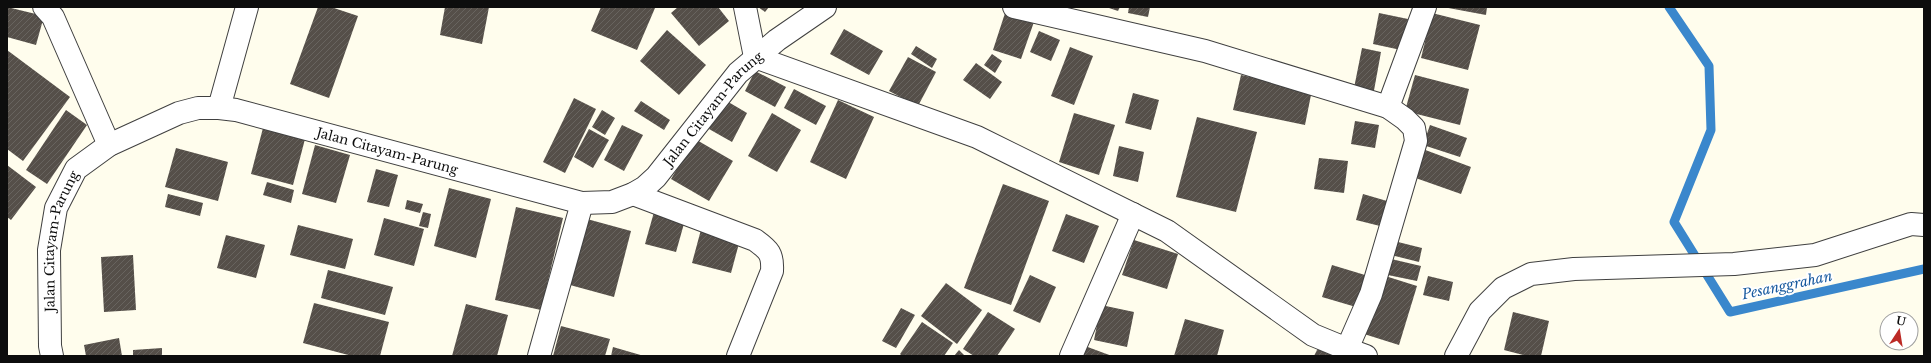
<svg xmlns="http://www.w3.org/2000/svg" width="1931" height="363" font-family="'Libre Baskerville',serif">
<defs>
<pattern id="building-hatch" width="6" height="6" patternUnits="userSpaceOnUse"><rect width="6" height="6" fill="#554f49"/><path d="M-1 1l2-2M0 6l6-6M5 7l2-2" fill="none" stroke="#68645f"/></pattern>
</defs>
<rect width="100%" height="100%" fill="#fffded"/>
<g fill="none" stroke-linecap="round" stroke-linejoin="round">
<path stroke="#3a87cc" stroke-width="9" d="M1669,7L1709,66L1711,130L1674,222L1730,312L1924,269"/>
</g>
<g fill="url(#building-hatch)">
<path d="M7,7L44,16L36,45L7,37Z"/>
<path d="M318,7H331L358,16L329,98L290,84Z"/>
<path d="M445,7H489L482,44L440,35Z"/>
<path d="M601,7L655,8L637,50L591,31Z"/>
<path d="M678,7H718L729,21L699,46L671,13Z"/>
<path d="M758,7H769L765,12Z"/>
<path d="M1106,7H1120L1118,11Z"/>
<path d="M1129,7H1150L1148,17L1128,13Z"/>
<path d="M1443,7H1487L1486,15Z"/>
<path d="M1006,10L1035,19L1021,59L993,50Z"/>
<path d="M1379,13L1408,19L1401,50L1373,44Z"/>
<path d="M1432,13L1480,25L1468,70L1421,58Z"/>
<path d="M844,29L883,51L869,75L830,54Z"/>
<path d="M667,30L706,65L679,95L640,61Z"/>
<path d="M1039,31L1060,40L1051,61L1030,52Z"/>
<path d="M916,46L937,59L932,68L911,54Z"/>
<path d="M1070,47L1093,56L1074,105L1051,96Z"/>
<path d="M1362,48L1381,52L1373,96L1353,93Z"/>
<path d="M7,50L70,97L23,161L7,149Z"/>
<path d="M992,54L1002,61L995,73L984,65Z"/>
<path d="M908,57L936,72L918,106L889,91Z"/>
<path d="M976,63L1002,82L990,99L963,80Z"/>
<path d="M755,71L786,87L775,107L745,91Z"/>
<path d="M1241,75L1312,90L1305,125L1233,110Z"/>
<path d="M1415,75L1469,89L1460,125L1405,111Z"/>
<path d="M794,89L826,106L816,125L784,108Z"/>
<path d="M1133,93L1159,100L1151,130L1125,123Z"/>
<path d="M574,98L596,109L565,173L543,162Z"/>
<path d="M725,100L747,113L732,142L709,129Z"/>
<path d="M838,100L874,117L846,179L810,162Z"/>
<path d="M641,101L670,120L664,130L634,111Z"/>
<path d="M66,110L87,125L47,184L26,170Z"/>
<path d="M602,110L615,118L605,135L592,127Z"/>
<path d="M772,113L801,130L777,172L748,156Z"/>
<path d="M1074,113L1115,125L1099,175L1059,162Z"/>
<path d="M1197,117L1257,132L1236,212L1176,197Z"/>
<path d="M1355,121L1379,125L1375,148L1351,144Z"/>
<path d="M622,125L643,135L624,171L604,160Z"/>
<path d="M1430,125L1467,138L1460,157L1423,145Z"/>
<path d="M263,128L305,139L293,185L251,174Z"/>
<path d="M589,129L609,140L593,168L574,157Z"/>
<path d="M695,139L733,161L709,201L671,179Z"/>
<path d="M315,145L350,155L336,203L302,194Z"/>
<path d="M1119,146L1144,152L1138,182L1113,176Z"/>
<path d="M176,148L228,162L218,201L165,187Z"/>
<path d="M1420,148L1471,167L1461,194L1410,176Z"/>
<path d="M1319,158L1348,161L1344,193L1314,189Z"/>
<path d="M7,165L36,187L11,220L7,217Z"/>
<path d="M376,169L398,175L389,207L367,202Z"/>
<path d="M267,182L294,190L291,203L263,195Z"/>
<path d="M1003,184L1049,201L1011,305L964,288Z"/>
<path d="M449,188L491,199L476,258L434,246Z"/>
<path d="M168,194L203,203L200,216L165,207Z"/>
<path d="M1363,194L1387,201L1380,226L1356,220Z"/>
<path d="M407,200L423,204L420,213L405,209Z"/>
<path d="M516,207L563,218L541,310L495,300Z"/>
<path d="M423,212L431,214L428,228L419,226Z"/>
<path d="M654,212L685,220L676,252L645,244Z"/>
<path d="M1066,214L1099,226L1084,263L1052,251Z"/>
<path d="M384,218L424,229L414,266L374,255Z"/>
<path d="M587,219L631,231L614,297L570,285Z"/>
<path d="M298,225L353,239L345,269L290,255Z"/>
<path d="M702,226L741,236L731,273L692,263Z"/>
<path d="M226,235L265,245L256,278L217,268Z"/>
<path d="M1134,240L1178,254L1167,289L1122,275Z"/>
<path d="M1390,240L1422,248L1419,262L1387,254Z"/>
<path d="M133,255L136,310L104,312L101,257Z"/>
<path d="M1387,258L1421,266L1417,281L1383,274Z"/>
<path d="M1332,265L1365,275L1356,307L1322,297Z"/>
<path d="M328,270L393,287L385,315L321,298Z"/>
<path d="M1030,275L1056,287L1040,323L1013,311Z"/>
<path d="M1382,275L1417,286L1399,345L1364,334Z"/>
<path d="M1428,276L1453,282L1449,301L1423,295Z"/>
<path d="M946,283L982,310L957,344L921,316Z"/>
<path d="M314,303L389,322L380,356H352L303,343Z"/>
<path d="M466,304L508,315L497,356H452Z"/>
<path d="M1101,305L1134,312L1127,347L1094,340Z"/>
<path d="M901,308L915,315L896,348L882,341Z"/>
<path d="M988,312L1015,329L997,356H974L963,349Z"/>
<path d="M1513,312L1549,321L1541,356H1527L1504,350Z"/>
<path d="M1185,319L1224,330L1217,356H1174Z"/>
<path d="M922,322L953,343L944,356H902L900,354Z"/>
<path d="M561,326L610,339L605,356H553Z"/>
<path d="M119,338L122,356H86L84,345Z"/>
<path d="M1085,346L1112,356H1081Z"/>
<path d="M1319,346L1340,356H1314Z"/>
<path d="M613,347L644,356H611Z"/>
<path d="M162,348V356H133V350Z"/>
<path d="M959,350L965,356H954Z"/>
</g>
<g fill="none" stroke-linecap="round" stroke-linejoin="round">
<defs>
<g id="minor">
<path d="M44,7L53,17L109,145"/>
<path d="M745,7L755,57L977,137L1167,231L1313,335L1347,349L1371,294L1416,141L1414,128L1405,119L1388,107"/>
<path d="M1014,7L1205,51L1388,107L1425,7"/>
<path d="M219,108L247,7"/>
<path d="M633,194L755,240C769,250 773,254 772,271L738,356"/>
<path d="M1347,349L1366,356"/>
<path d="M539,356L582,203"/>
<path d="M1071,356L1133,214"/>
<path d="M1456,356L1480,311L1503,288L1531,274L1574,269L1734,264L1815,255L1911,224L1924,225"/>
</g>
<g id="tertiary">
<path id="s1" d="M52,356L50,346L49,250L56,208L76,169L109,145L179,113L198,108H219L236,110L582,203L612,202L633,194L645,187L656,177L738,73L777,40L825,7"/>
</g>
</defs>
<use href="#minor" stroke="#404040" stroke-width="24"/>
<use href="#tertiary" stroke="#404040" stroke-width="24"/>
<use href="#minor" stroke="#fff" stroke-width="22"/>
<use href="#tertiary" stroke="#fff" stroke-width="22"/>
</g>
<g text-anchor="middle" stroke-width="4" stroke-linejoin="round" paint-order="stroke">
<g font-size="13" fill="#0d0d0d" stroke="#fff">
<text dy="5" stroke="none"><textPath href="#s1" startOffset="897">Jalan Citayam-Parung</textPath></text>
<text dy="5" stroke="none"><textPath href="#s1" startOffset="525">Jalan Citayam-Parung</textPath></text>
<text dy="5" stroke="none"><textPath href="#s1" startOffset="117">Jalan Citayam-Parung</textPath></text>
</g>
<g font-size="14" font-style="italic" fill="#17599e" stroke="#fff">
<text transform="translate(1787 285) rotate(-12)" y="5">Pesanggrahan</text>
</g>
</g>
<rect width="1931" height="363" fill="none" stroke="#0d0d0d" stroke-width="16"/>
<g transform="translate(1899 331) rotate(12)"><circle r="19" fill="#ffffff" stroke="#9e9e9e"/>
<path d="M0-3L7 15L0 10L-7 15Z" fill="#bc2a26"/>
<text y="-6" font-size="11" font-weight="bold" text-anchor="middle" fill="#0d0d0d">U</text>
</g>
</svg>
